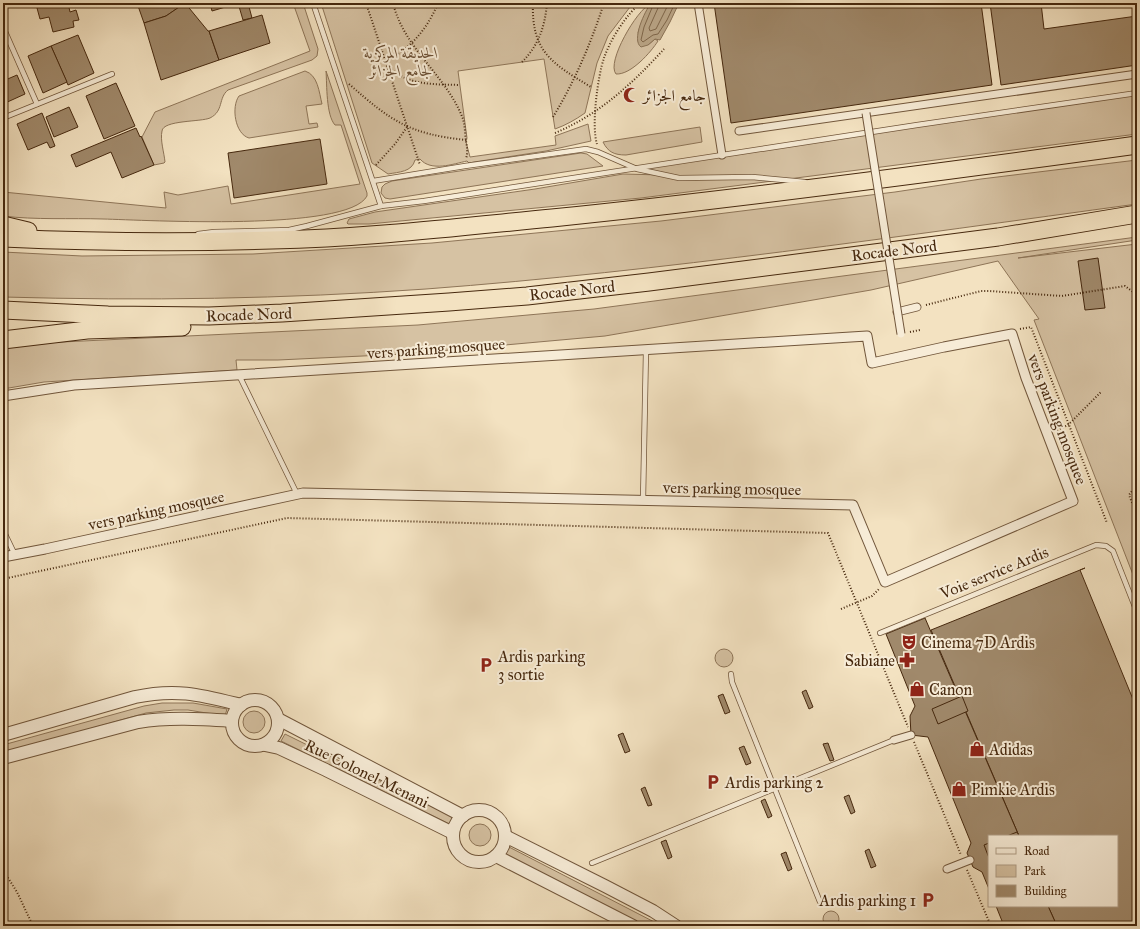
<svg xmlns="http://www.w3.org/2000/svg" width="1140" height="929" font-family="'IM FELL Great Primer',Amiri,serif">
<rect width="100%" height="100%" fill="#f3e2c1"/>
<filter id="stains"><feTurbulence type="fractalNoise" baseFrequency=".005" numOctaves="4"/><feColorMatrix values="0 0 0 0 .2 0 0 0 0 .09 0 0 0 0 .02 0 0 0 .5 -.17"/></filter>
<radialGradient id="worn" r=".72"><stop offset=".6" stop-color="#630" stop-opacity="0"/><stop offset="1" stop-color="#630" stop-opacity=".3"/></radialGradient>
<g fill="#d6c2a3" stroke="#8e7558">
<path d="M293,3H303L318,49L317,56L312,60L228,90C218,98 224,111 210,118C201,122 163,120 162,131C160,140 164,152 165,162L164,163L154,165L142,137L155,112L310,51Z"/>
<path d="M321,3H633L608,36L597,63L585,113C575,120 566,125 555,129L544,59L458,71L467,138L466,142L470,157L556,145L555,136L588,124L591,141L546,151L474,162L469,163L467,161C453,164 431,172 420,159L415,160C412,172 399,172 388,174L372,163Z"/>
<path d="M650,4L640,26L638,33L648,45L655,39L658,41C651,52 631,75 616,74C606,62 637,10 650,4Z"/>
<path d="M305,71C318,75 319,92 322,104L306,106L309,124L317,123L318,127L249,138C235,134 231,107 239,96Z"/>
<path d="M326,71L367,193V196C348,232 145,220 103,219C71,218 35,220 3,216V192L166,208L164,192L178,195L228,186L231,204L360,184L341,125H335C326,115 327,85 326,71Z"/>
<path d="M1137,93V134L641,198L369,224H348L347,223L349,219L375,212L535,189L623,174L662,175L637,169Z"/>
<path d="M700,127L702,142L626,155C614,155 608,152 603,142Z"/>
<path d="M581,153L587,154L603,166L390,199L385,198L381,193L382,187L385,184L392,181Z"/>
<path d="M1137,160V204C901,236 664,271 426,289C285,299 144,301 3,297V252L82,256L253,254L432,243L661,221L895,192L981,179Z"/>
<path d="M1137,237V240L1018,258L1137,244V585L1034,320L1039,319L998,261L871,290L605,336L405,354L278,360H236L237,370L44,382L3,389V347L41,343L418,325L594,309Z"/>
<circle cx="724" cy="658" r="9"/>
<path d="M162,703H193L227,709L225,716L188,710H174L146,713L3,753V745L144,706Z"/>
<circle cx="254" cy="722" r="11"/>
<path d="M285,734L455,818L451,825L281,741Z"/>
<circle cx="480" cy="835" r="11"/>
<path d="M509,847L662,926H646L505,854Z"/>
<circle cx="831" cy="919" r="8"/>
</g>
<path fill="#b8a384" stroke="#8a7255" d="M651,3H679L670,22L660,40L655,39L648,45L641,47C631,40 645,11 651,3Z"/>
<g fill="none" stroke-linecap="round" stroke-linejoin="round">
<g stroke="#7f6649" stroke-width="1">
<path d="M654,3L644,27L641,40L643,42L653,35L658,34L667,20L675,3"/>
<path d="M659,3L658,8L649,28L650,31L656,29L669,3"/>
</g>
</g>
<g fill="#a0896b" stroke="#46280e">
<path d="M46,3H68L70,12L76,10L79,20L73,21L74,27L53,32L49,17L40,19L37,8L46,5Z"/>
<path d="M137,3H185L166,16L144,23Z"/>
<path d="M185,3L208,31H209L219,60L161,80L144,23L166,16Z"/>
<path d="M210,3H239L212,11Z"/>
<path d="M238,3H248L252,18L243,20Z"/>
<path d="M714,3H981L992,85L731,123Z"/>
<path d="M990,3H1041L1044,29L1137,16V65L1001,85Z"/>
<path d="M262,15L270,43L219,60L209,31Z"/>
<path d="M78,35L94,73L68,85L51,46Z"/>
<path d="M51,46L67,82L43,93L28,56Z"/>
<path d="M17,75L25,94L3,104V81Z"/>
<path d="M116,83L135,126L104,139L86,96Z"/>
<path d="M69,107L78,127L54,137L46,117Z"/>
<path d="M42,113L55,146L50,148L47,142L28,150L17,124Z"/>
<path d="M136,128L140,137L141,136L154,165L122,178L111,152L76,167L71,155Z"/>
<path d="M320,139L327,184L234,198L228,153Z"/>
<path d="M1098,258L1105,308L1085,310L1078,261Z"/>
<path d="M1085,568L1080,570L1137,709V921L1126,926H1057L1048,906H1117V836H1019L931,630Z"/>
<path d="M925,618L1019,836H989V889L982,872L973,867L967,853L971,843L928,737L911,735L910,716L915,706L886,634Z"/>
<path d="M806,690L813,707L809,709L802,692Z"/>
<path d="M723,694L730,712L725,714L718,696Z"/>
<path d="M962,696L968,711L938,724L932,709Z"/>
<path d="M623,733L630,751L625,753L618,735Z"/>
<path d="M828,743L834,760L830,761L823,744Z"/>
<path d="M744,746L751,763L746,765L739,748Z"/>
<path d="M645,787L652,805L648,806L641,789Z"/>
<path d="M849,795L855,812L851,814L844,797Z"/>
<path d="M765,799L772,816L768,818L761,801Z"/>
<path d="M1017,832L1019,836H1007Z"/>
<path d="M666,840L672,857L668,859L661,842Z"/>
<path d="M989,843V858L984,845Z"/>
<path d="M869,849L876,866L871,868L865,851Z"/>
<path d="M786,852L792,869L788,871L781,854Z"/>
<path d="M996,906H1048L1057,926H1004Z"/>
</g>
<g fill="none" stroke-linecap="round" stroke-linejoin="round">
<defs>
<g id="service">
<path d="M313,3L381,206"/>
<path d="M3,27L37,104"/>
<path d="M3,118L112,74"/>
<path d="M373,181L465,166L586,149L598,152L637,169L679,178L752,177L805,182"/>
<path d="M198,234L214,232L289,230L307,226L381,206L424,201L917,125L1137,93"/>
<path d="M239,375L297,494"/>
<path d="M643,501L646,350"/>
<path d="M3,530L15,555"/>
<path d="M880,633L1096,545L1106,546L1113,551L1137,612"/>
<path d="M731,674L732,682L820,902"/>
<path d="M592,863L894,740"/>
<path d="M811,926H813"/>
</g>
<g id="pedestrian">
<path d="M698,3L722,155"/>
<path d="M739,131L1137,74"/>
<path d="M897,312L917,307"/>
<path d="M894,740L911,735"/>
<path d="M947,869L970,860"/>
</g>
<path id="minor" d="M3,396L74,385L867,336L872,363L944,347L1012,334L1026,378L1073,501L885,582L853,505L303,493L45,549L3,557"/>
<g id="tertiary">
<circle cx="255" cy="723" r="23"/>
<path d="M278,719L463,816"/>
<path d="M3,735L135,697C177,688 201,695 241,705"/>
<path d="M265,745L279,748L326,770L453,833"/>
<path d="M3,758L138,722C169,717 200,719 232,721"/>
<circle cx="479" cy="836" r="26"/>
<path d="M505,836L605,886L653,911L676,926"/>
<path d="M496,856L633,926"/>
</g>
<g id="motorway">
<path d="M3,225L28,231"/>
<path d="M3,238C93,242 182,243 272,240C365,238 459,227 552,218C747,198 942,172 1137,145"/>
<path d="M3,310L108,315L209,316L282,313L449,302L527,296L649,282L859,255L998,237L1137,214"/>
<path d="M3,340L87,330L182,327"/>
</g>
</defs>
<use href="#service" stroke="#71563b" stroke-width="6"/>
<use href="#pedestrian" stroke="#71563b" stroke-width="9"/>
<use href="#minor" stroke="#71563b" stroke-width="11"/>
<use href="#tertiary" stroke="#71563b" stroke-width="14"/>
<use href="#motorway" stroke="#46280e" stroke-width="19"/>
<g stroke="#46280e" stroke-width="2" stroke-dasharray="1 2" stroke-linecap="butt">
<path d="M366,3L420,165"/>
<path d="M393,3C404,49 447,76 463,119C465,126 465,134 466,141C467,147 468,152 466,159"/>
<path d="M533,3C531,52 553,64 591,87"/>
<path d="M385,61C410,50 428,28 438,3"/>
<path d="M522,62C539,45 545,26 547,3"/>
<path d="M387,65C406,86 433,84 459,85"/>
<path d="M349,84C391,121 409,134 466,140"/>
<path d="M553,117C575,81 591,43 604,3"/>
<path d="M555,133C600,114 632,84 664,49"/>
<path d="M597,144C591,126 598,75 604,58C611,38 625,17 640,3"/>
<path d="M376,165L395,144L407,127"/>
<path d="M926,305L981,291H989L1062,296L1125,286L1137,295"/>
<path d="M1020,329L1031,327L1107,523"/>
<path d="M910,332L920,330"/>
<path d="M1057,430L1068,425L1101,392"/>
<path d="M1137,484L1129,495L1137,515"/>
<path d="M3,579L287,518L828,533L908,727"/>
<path d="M841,609L872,596L879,589"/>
<path d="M914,742L961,855"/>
<path d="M3,870L17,892L33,926"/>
<path d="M967,870L991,926"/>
</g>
<use href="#service" stroke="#f7ecd7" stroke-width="4.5"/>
<use href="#pedestrian" stroke="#f7ecd7" stroke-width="7"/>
<use href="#minor" stroke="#f7ecd7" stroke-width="9"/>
<use href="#tertiary" stroke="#f7ecd7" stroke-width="12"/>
<use href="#motorway" stroke="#f3e2c1" stroke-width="17"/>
<defs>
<path id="pedestrian-bridge" d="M866,113L901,334"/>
</defs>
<use href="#pedestrian-bridge" stroke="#71563b" stroke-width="9" stroke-linecap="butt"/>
<use href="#pedestrian-bridge" stroke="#f7ecd7" stroke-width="7"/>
</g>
<defs>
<symbol id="mosque-bare" viewBox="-9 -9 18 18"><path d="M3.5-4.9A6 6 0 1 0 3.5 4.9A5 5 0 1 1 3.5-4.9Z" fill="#8f2418" stroke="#f7ecd7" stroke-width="2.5" paint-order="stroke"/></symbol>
<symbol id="theatre-bare" viewBox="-9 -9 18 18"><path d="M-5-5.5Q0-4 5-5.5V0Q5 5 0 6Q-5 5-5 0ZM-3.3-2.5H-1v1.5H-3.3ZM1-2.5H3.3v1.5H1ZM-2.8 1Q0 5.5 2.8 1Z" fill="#8f2418" stroke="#f7ecd7" stroke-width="2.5" paint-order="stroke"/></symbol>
<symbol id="pharmacy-bare" viewBox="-9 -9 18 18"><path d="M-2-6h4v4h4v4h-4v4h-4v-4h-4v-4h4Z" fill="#8f2418" stroke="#f7ecd7" stroke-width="2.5" paint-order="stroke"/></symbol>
<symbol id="parking-bare" viewBox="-9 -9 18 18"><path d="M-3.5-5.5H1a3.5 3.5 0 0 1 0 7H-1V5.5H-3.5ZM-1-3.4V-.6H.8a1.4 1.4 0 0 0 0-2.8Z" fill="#8f2418" stroke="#f7ecd7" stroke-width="2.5" paint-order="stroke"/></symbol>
<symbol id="shop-bare" viewBox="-9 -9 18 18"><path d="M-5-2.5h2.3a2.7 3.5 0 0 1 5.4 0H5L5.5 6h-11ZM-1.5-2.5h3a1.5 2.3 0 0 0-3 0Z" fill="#8f2418" stroke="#f7ecd7" stroke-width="2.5" paint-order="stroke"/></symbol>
</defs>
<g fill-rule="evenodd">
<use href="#mosque-bare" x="620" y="84" width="22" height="22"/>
<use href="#theatre-bare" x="898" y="631" width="22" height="22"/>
<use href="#pharmacy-bare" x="896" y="649" width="22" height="22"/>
<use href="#parking-bare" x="475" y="654" width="22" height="22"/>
<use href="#shop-bare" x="906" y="678" width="22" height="22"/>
<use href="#shop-bare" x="966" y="738" width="22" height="22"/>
<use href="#parking-bare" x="702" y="771" width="22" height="22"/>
<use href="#shop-bare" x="948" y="778" width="22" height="22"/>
<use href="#parking-bare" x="917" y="889" width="22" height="22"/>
</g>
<g text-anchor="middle" stroke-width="4" stroke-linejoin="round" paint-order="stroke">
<g font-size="16" font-style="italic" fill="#6a4e33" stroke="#f7ecd7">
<text x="401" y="58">الحديقة المركزية<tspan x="401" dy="18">لجامع الجزائر</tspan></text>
</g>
<g font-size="16" fill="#46280e" stroke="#f7ecd7" text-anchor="start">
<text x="643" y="101">جامع الجزائر</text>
<text x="921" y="648">Cinema 7D Ardis</text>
<text x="498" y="662">Ardis parking<tspan x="498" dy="18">3 sortie</tspan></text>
<text x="895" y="666" text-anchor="end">Sabiane</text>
<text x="929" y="695">Canon</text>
<text x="989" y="755">Adidas</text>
<text x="725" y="788">Ardis parking 2</text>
<text x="971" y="795">Pimkie Ardis</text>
<text x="916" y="906" text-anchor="end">Ardis parking 1</text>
</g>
<g font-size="16" fill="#46280e" stroke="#f7ecd7">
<text transform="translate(894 250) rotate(-7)" y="6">Rocade Nord</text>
<text transform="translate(572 290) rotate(-6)" y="6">Rocade Nord</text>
<text transform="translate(249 314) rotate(-2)" y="6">Rocade Nord</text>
<text transform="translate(436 348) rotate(-4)" y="6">vers parking mosquee</text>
<text transform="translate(1058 419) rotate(69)" y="6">vers parking mosquee</text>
<text transform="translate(732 488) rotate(1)" y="6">vers parking mosquee</text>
<text transform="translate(156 510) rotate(-12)" y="6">vers parking mosquee</text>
<text transform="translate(994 572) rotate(-22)" y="6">Voie service Ardis</text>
<text transform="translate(367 773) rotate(26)" y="6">Rue Colonel Menani</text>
</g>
</g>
<rect width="1140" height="929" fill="none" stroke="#f3e2c1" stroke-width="16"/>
<rect x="4" y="4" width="1132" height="921" fill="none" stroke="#46280e" stroke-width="2"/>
<rect x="8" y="8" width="1124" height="913" fill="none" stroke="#46280e"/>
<rect x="988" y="835" width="130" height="72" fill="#f7ecd7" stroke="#b09e87"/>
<rect x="996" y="848" width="20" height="6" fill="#f7ecd7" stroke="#b09e87"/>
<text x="1024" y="855" font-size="12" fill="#46280e">Road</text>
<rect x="996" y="865" width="20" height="12" fill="#d6c2a3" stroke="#b09e87"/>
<text x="1024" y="875" font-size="12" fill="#46280e">Park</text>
<rect x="996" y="885" width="20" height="12" fill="#a0896b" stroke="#b09e87"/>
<text x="1024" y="895" font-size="12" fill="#46280e">Building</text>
<rect width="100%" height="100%" filter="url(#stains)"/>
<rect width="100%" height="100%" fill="url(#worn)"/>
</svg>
